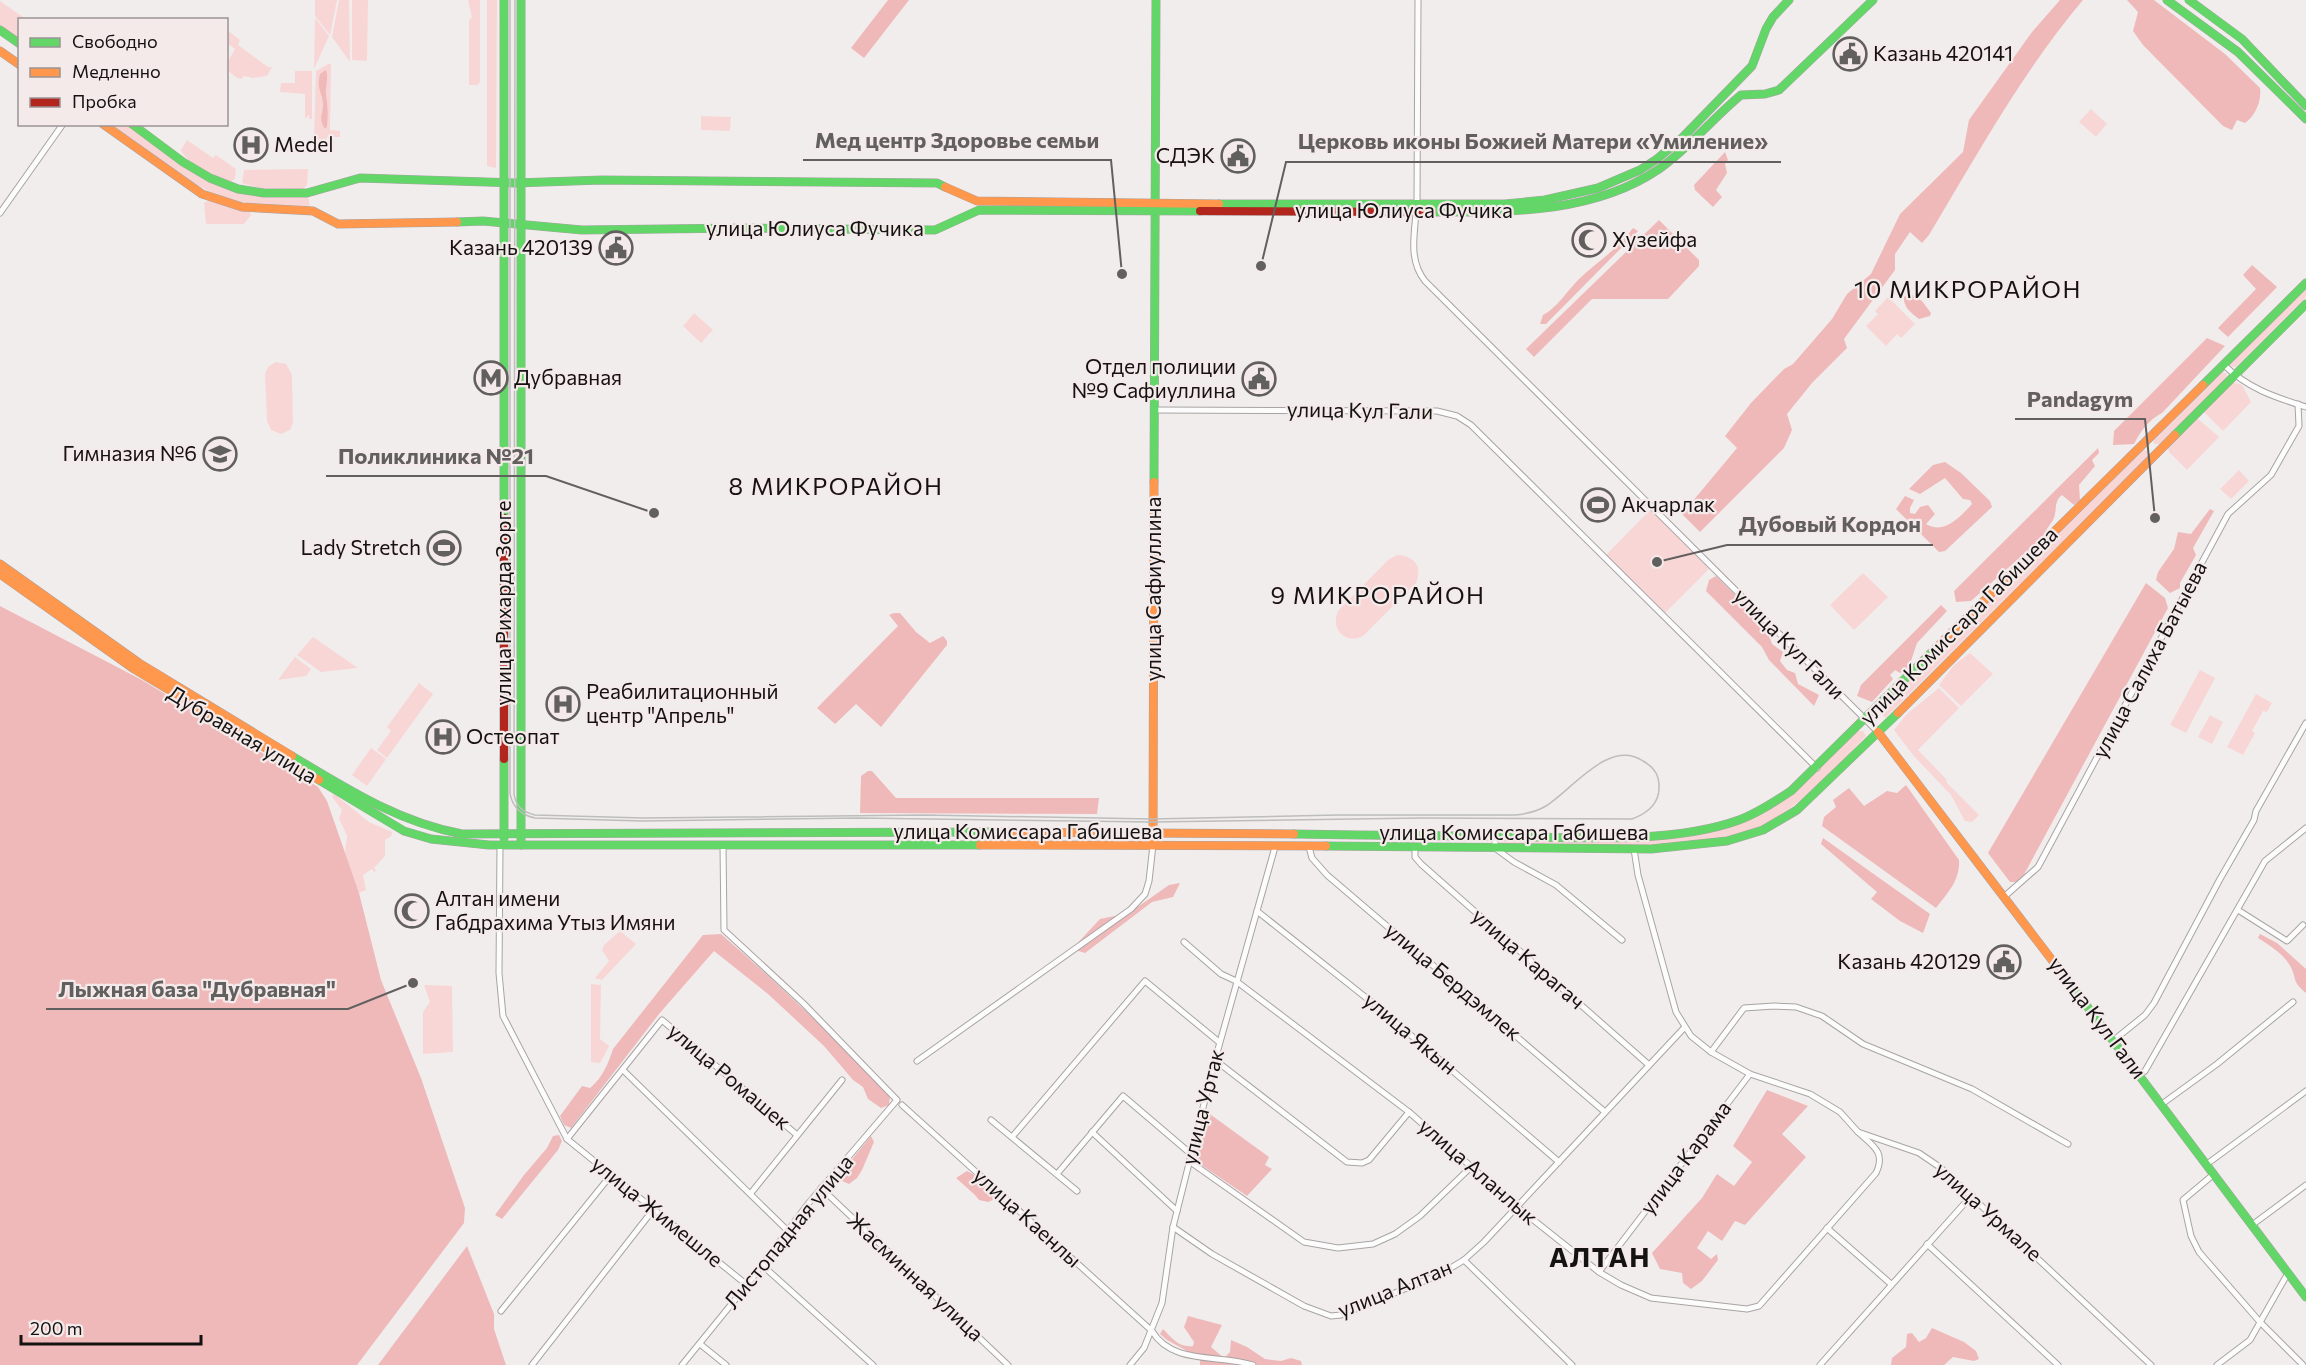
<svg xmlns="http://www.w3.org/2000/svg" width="2306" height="1365" font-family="Commissioner,sans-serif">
<rect width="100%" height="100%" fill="#f2eded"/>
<g fill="#f8d6d5">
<path d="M315,0H337L330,35L315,16Z"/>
<path d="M339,0H349L350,62L332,37Z"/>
<path d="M352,0H368L367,61L352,60Z"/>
<path d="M468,0H480V82L477,85H469V20L472,18Z"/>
<path d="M487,0H497L496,168L487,166Z"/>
<path d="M0,1L26,19L20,20L19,39L0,25Z"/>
<path d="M315,18L329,36L314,69Z"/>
<path d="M227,30L240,40L238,45L268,67H272L267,76L253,78L244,76L241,79L237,78L227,70V63L235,49L230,45L227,46Z"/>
<path d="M328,64H331L330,130L340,131V137H327L326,141L314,139L316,71Z"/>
<path d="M295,71H312V119H309V115L305,119V94L280,92L281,83H295Z"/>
<path d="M2091,109L2107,124L2096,137L2079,122Z"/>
<path d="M701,116L731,117L730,131L701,130Z"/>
<path d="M110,125H127L194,173L226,189L308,196L310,206C282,206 254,207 227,198C184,184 147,151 110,125Z"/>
<path d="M187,140L213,158L216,155L236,169L235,179L229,182C216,176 185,163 181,150Z"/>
<path d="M308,169L307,185L303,189L259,188L242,183L244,170Z"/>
<path d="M209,200L250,211L251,215L244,224H206L204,203Z"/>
<path d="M2306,286V297L2236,367H2231L2230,362Z"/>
<path d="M1888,297L1915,324L1901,338L1897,334L1886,346L1866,326L1878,314L1875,311Z"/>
<path d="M694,313L713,330L701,343L683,326Z"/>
<path d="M276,362L286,364L292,375L293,423L290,430L281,434L271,430L267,421L265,373L269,366Z"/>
<path d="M2221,371L2227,374L2226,379L2160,444H2154L2153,439Z"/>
<path d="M2232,382L2242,385L2251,402L2223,431L2204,412L2206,408Z"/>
<path d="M2197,418L2219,437L2187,470L2169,452L2168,447Z"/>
<path d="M2144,449L2148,452L2147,457L1885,718L1878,710Z"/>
<path d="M2239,470L2249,481L2231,499L2220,489Z"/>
<path d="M1652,508L1711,567L1663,615L1604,557Z"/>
<path d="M1397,555C1414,555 1423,567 1416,583L1363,636C1345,645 1330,629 1338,611L1388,560Z"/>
<path d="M1863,573L1888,597L1854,630L1830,605Z"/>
<path d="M313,637L358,668L321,672L297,655Z"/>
<path d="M1970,653L1993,674L1961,706L1939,685L1954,665Z"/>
<path d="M295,657L311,669L306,676L278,680Z"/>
<path d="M2200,670L2215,678L2186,733L2170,725Z"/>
<path d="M419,683L433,694L387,758L377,750L391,731L387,727Z"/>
<path d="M1939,688L1959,708L1918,750L1946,779L1947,783L1979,815L1972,822L1965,821L1951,795L1913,755L1894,730L1907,714Z"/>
<path d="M2256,694L2272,703L2267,712L2263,711L2252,731L2255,733L2243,755L2227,747Z"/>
<path d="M2210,715L2223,722L2212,744L2198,737Z"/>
<path d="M1858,731H1863L1866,736C1837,765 1809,798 1774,819C1708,859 1576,847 1499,846V839L1684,835L1765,812L1805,783Z"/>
<path d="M371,748L386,759L367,786L352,775Z"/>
<path d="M334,794L369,822L392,832L391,836L385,840V856L374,868L376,871L374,872L372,869L363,875L366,890L359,893L345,854L347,836L339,818L342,810L332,797Z"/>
<path d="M620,931L636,944L602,980L595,978L609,961L602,950L604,945Z"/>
<path d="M591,984L601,985L600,1039L609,1046L600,1063L591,1062Z"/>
<path d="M424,985L452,986L453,1052L423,1054V1012L430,1002Z"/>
</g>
<g fill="#efb9b9">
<path d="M888,0H909L864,58L851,48Z"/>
<path d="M2060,0H2083C2023,71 1977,155 1929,235L1922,243L1910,232L1895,254V270L1844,339L1847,348L1812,383L1787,414L1792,430L1784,448L1700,532L1682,514L1737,448L1725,436L1751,403L1784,369L1793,364L1832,319L1847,294L1871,274L1900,214L1963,152L1969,120L2032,32Z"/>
<path d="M2127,0H2154L2225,54L2260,88C2262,101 2255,116 2245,123L2237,120L2232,130L2223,126L2143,45L2133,31L2138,12Z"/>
<path d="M326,70C329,78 325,86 326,95C328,106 328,116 327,127L325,129C318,117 323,116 323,104C323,93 316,90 320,74Z"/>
<path d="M1725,152L1728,160L1725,164L1727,173L1716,190L1722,197L1713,207L1695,190L1694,185Z"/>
<path d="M1659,220L1699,260V266L1668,299H1592L1534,357L1526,349Z"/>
<path d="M1633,228L1638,231L1546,324H1540L1543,315C1557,308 1567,291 1579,279C1597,262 1618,249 1633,228Z"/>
<path d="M2252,265L2277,287L2228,337L2218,328L2256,289L2243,275Z"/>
<path d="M1909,293L1922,301L1931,313L1930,316L1919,319C1911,313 1903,307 1904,297Z"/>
<path d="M2207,338L2225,346L2162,413C2149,420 2141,430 2134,444L2113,445L2114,431Z"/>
<path d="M2098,448L2099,453L2092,460L2095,466L2079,485L2080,500L2074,505L2062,495C2054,501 2057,509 2054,518C2051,525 2046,527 2045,535L1971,601L1956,602L1954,591Z"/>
<path d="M1945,462L1961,473L1990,501L1992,507L1945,551L1939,552L1896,509L1905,496L1914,500L1910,508V513L1915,514L1920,507L1928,505L1935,514L1926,524C1944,535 1960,517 1972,504L1970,500L1963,499L1945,478L1920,494L1909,489L1933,465Z"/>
<path d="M2210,509L2214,511L2193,548L2196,555L2180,583V588L2170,593L2156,580L2158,572L2174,549L2178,532L2191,534Z"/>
<path d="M1716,576L1765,624L1772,644L1783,652L1780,661L1787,670L1795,673L1798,684L1819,695L1814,706L1769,660L1762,647L1706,591L1709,580Z"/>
<path d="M2146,583L2165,598L2168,608L2020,882H2010L1988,853Z"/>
<path d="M1941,605L1947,611L1917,643L1909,667L1900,673L1895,670L1890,675L1893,679L1872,702L1857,696L1861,685Z"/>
<path d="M0,606L142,680L318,787L327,801L359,893L381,980L421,1078L465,1208L464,1223L357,1365H0Z"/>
<path d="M894,613H900L916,632L930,643L943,636L947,641V645L881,727L856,704L835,724L817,708L898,626L889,615Z"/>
<path d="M868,771H872L896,798H1099L1097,814L860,813L861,776Z"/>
<path d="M1906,785L1959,860C1960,881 1948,892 1936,908L1822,826L1824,817L1836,807L1833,800L1849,788L1864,806L1887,791L1897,793Z"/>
<path d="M1823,838L1930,914L1923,933L1900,921L1871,899L1877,892L1821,844Z"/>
<path d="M1180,883L1173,897L1152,902L1085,953L1072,949L1100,919L1129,913L1169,885Z"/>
<path d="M721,934C780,985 836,1039 890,1095L889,1105L881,1108L868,1099L863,1087L853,1080L824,1046L768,994L714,951L659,1014L571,1128L564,1125L560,1116L582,1086L590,1088C603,1077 608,1064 613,1049L703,935Z"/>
<path d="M2260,934L2277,943L2306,969V993C2290,980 2298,978 2289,964C2282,953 2269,945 2258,938Z"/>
<path d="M1767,1090L1808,1106L1782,1134L1806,1157L1745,1225L1735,1221L1722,1241L1708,1231L1697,1248L1711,1259L1717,1254L1718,1260L1702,1281L1691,1289L1683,1283L1682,1273L1660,1269L1652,1253L1702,1198L1717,1174L1734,1186L1752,1162L1733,1146Z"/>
<path d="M1207,1112L1269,1157L1265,1165L1272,1169L1247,1196L1194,1160Z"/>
<path d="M559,1135L562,1141L558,1150L502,1219L495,1215L524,1175L547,1148L553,1136Z"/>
<path d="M871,1136L874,1142L862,1170L857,1178L849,1184L842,1181L840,1174Z"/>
<path d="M967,1171C978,1176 990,1188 995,1199L988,1202L979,1200L975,1195L956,1178Z"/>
<path d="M467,1246L494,1314V1329L506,1365H378Z"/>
<path d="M1188,1316L1222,1325L1211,1347L1224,1358L1230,1352L1231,1340L1247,1347L1265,1359L1281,1361L1291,1358L1301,1361L1302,1365H1258L1246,1361L1242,1365H1200V1358L1167,1340L1160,1334L1163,1329C1172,1338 1179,1348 1193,1346L1194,1342L1184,1327Z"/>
<path d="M1932,1328L1964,1342L1976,1351L1979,1359L1974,1361L1953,1357L1944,1365H1891L1892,1358L1906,1347L1907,1334L1912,1333L1919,1342L1926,1338Z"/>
</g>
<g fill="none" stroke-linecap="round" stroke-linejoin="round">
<defs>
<g id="street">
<path d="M1417,204L1418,0"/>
<path d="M0,213L63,124"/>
<path d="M1416,213C1414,237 1409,261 1425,281L1878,732"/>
<path d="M2223,364C2247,388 2274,397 2306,407"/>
<path d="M1155,410L1437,411L1457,416L1471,425L1817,768"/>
<path d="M1495,836V848L1514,862L1556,885L1622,940"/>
<path d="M500,845L499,973L503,1016L567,1139L747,1285"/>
<path d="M1309,847L1312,858L1327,875L1605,1112"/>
<path d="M1415,848V857L1421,864L1649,1065"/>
<path d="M1634,849L1638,875L1676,1012L1691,1036L1711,1052L1750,1074L1810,1094L1840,1112L1858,1132L1919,1153L1941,1168L2151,1365"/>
<path d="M2005,896L2038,867L2228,514L2271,475L2299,426L2298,404"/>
<path d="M2238,910L2287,941L2303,925"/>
<path d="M1257,911L1379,1008L1559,1162"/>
<path d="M1184,942L1221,974L1236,981L1409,1112L1517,1207L1599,1272L1621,1285L1651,1298L1747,1309L1759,1306L1876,1173C1886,1152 1873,1146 1858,1132"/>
<path d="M2114,1040L2145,1015L2154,1003L2220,879L2254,820L2256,811L2306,723"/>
<path d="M1711,1052L1744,1008L1774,1006L1796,1007L1822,1016L1863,1044L1972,1089L2068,1144"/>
<path d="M1215,1060L1347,1162L1362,1163L1369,1160L1409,1112"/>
<path d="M917,1061L1131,909L1145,894L1149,881L1153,845"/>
<path d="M623,1070L788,1231"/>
<path d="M2139,1075L2145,1071L2265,861L2306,828"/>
<path d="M2162,1104L2217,1064L2293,1002"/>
<path d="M902,1105L1152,1331C1172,1365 1219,1354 1253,1365"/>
<path d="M991,1120L1077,1191"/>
<path d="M1092,1132L1177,1211"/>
<path d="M1012,1137L1145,981L1219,1042"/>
<path d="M567,1139L662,1020L797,1135"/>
<path d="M1189,1161L1304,1242L1338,1248L1373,1244L1395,1234L1420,1216L1471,1167"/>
<path d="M2207,1164L2306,1091"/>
<path d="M1057,1174L1123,1096L1191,1154"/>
<path d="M2214,1174L2183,1200L2191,1236L2199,1252L2260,1322L2303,1365"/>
<path d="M821,1188L1008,1365"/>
<path d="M751,1193L842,1080"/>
<path d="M2252,1225L2306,1185"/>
<path d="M1173,1227L1212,1254L1304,1306L1331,1316L1341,1315L1441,1274L1464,1260L1484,1242L1684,1028"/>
<path d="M1827,1228L1891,1284"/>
<path d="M1927,1244L2058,1365"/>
<path d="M1464,1260L1572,1365"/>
<path d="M762,1265L873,1365"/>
<path d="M1599,1272L1750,1074"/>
<path d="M501,1311L611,1175"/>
<path d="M700,1344L726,1365"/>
<path d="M532,1365L653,1210"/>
<path d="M682,1365L747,1285L807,1205L897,1100L803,1003L724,930L723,845"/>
<path d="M1130,1365L1144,1348L1162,1303L1173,1227L1215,1060L1275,847"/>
<path d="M1820,1365L1972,1195"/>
<path d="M2217,1365L2250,1340L2288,1273"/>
</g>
<g id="fast">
<path d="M504,0V518"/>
<path d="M521,0V845"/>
<path d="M2167,0L2238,52L2306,119"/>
<path d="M2189,0L2242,39L2306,106"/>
<path d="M0,30L20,44"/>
<path d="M132,124L183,162L210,178L238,189L264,193H307L360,178L515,183L602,180L937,183L945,187"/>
<path d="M1219,204H1505L1545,200L1598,188L1640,170L1657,159L1682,138L1752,66L1766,29L1773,17L1789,0"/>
<path d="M1432,212C1508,212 1593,214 1659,169C1689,148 1713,118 1741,95L1765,94L1779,90L1873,0"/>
<path d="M457,222L483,221L582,230L741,228L935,230L979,210L1200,211"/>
<path d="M2203,385L2306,283"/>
<path d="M2175,435L2306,304"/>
<path d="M1154,482L1156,0"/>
<path d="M292,756C347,789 398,822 462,834L994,832"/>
<path d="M504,759V838"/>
<path d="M319,780L404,831L431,839L489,845H980"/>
<path d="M1294,834C1362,835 1431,836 1499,836C1572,837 1670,845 1739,820C1758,813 1774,802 1791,791L1936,648"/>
<path d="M1326,846L1651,849L1727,841L1763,830L1797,810L1898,713"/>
<path d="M2071,985L2306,1297"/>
</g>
<g id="slow">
<path d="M0,51L20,65"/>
<path d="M103,124L202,194L242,207L313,211L338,224L457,222"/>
<path d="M945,187L977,201L1219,204"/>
<path d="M0,564L139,663L292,756"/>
<path d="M0,574L134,669L319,780"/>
<path d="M1936,648L2203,385"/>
<path d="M1898,713L2175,435"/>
<path d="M1878,732L2071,985"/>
<path d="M994,832L1294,834"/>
<path d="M980,845L1326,846"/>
<path d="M1153,845L1154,482"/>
</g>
<g id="jam">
<path d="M1200,211L1432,212"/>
<path d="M504,518V759"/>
</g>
</defs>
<use href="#street" stroke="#a8a4a4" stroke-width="7"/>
<use href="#fast" stroke="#a8a4a4" stroke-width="9"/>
<use href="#slow" stroke="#a8a4a4" stroke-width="9"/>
<use href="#jam" stroke="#a8a4a4" stroke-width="9"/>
<use href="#street" stroke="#fdfcfc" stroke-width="5"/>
<use href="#fast" stroke="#63d668" stroke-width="8"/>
<use href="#slow" stroke="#ff974d" stroke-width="8"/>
<use href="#jam" stroke="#b3261e" stroke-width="8"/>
<path stroke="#bdbdbd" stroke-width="1.5" d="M510,0V794C513,808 521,815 535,818L643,821L858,818L1152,822L1422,818L1632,819C1651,812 1663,800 1658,778C1656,770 1650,765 1643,761C1609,738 1572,790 1546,806C1536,812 1526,814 1515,815H1338L1152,819L924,815L643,818L535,815C523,812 516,807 514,794L515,0"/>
</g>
<defs>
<symbol id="civic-ring" viewBox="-11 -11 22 22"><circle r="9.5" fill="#f5eaea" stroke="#625f5f" stroke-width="1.5"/><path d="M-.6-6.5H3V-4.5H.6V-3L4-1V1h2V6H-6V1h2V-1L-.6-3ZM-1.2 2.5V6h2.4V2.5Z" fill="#625f5f"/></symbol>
<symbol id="hospital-ring" viewBox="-11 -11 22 22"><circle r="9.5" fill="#f5eaea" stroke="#625f5f" stroke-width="1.5"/><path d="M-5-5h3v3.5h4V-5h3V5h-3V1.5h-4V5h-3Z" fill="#625f5f"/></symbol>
<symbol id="mosque-ring" viewBox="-11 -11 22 22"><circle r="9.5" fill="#f5eaea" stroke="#625f5f" stroke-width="1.5"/><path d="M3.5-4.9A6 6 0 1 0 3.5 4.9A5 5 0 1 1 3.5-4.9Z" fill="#625f5f"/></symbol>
<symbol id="metro-ring" viewBox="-11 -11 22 22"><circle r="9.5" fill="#f5eaea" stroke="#625f5f" stroke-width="1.5"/><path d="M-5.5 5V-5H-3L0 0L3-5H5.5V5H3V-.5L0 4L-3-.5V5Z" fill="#625f5f"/></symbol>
<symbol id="school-ring" viewBox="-11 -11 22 22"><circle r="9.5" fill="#f5eaea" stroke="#625f5f" stroke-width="1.5"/><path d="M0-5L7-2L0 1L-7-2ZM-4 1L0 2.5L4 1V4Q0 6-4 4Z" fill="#625f5f"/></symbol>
<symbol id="stadium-ring" viewBox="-11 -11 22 22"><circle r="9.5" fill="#f5eaea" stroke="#625f5f" stroke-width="1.5"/><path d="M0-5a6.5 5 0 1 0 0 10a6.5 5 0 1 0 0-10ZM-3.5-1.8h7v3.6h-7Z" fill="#625f5f"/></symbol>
</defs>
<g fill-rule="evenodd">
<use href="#civic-ring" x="1831" y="35" width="38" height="38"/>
<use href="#hospital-ring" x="232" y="126" width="38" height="38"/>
<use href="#civic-ring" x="1219" y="137" width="38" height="38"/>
<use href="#mosque-ring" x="1570" y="221" width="38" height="38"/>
<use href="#civic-ring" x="597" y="229" width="38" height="38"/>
<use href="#metro-ring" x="472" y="359" width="38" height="38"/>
<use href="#civic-ring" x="1240" y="360" width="38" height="38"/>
<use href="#school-ring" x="201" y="435" width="38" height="38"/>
<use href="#stadium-ring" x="1579" y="486" width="38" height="38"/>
<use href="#stadium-ring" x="425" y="529" width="38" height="38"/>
<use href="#hospital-ring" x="544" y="685" width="38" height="38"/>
<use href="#hospital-ring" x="424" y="718" width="38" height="38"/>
<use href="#mosque-ring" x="393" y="892" width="38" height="38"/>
<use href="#civic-ring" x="1985" y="943" width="38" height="38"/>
</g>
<g text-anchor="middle" stroke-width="4.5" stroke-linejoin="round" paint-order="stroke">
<g font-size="21" fill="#151212" stroke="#f5eaea" text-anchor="start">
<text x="1873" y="61">Казань 420141</text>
<text x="274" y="152">Medel</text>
<text x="1215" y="163" text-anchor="end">СДЭК</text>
<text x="1612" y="247">Хузейфа</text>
<text x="593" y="255" text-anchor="end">Казань 420139</text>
<text x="1236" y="374" text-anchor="end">Отдел полиции<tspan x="1236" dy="24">№9 Сафиуллина</tspan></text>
<text x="514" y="385">Дубравная</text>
<text x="197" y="461" text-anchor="end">Гимназия №6</text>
<text x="1621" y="512">Акчарлак</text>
<text x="421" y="555" text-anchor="end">Lady Stretch</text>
<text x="586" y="699">Реабилитационный<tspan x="586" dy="24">центр "Апрель"</tspan></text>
<text x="466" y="744">Остеопат</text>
<text x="435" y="906">Алтан имени<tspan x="435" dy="24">Габдрахима Утыз Имяни</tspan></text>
<text x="1981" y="969" text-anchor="end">Казань 420129</text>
</g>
<g font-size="21" fill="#151212" stroke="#f5eaea">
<text x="1404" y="218">улица Юлиуса Фучика</text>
<text x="815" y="236">улица Юлиуса Фучика</text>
<text transform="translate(1360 411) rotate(1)" y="7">улица Кул Гали</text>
<text transform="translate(1154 589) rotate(-90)" y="7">улица Сафиуллина</text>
<text transform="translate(504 603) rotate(-90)" y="7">улица Рихарда Зорге</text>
<text transform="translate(1959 626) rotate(-45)" y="7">улица Комиссара Габишева</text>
<text transform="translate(1789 644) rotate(45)" y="7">улица Кул Гали</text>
<text transform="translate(2150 660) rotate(-62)" y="7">улица Салиха Батыева</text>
<text transform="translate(242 735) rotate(31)" y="7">Дубравная улица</text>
<text x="1028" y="839">улица Комиссара Габишева</text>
<text x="1514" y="840">улица Комиссара Габишева</text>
<text transform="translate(1528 959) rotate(41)" y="7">улица Карагач</text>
<text transform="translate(1453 982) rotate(40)" y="7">улица Бердэмлек</text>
<text transform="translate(2097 1018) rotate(53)" y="7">улица Кул Гали</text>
<text transform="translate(1410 1034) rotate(40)" y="7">улица Якын</text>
<text transform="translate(729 1077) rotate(40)" y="7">улица Ромашек</text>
<text transform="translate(1203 1107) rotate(-76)" y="7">улица Уртак</text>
<text transform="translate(1686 1158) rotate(-53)" y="7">улица Карама</text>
<text transform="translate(1478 1172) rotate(41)" y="7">улица Аланлык</text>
<text transform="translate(657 1212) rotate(39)" y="7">улица Жимешле</text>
<text transform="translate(1988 1212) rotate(42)" y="7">улица Урмале</text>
<text transform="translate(1027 1218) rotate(42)" y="7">улица Каенлы</text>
<text transform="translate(789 1232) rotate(-51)" y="7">Листопадная улица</text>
<text transform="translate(915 1277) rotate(43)" y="7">Жасминная улица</text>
<text transform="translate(1395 1289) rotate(-22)" y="7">улица Алтан</text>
</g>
<g font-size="24" letter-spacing="1.5" fill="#151212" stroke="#f5eaea">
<text x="1968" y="298">10 МИКРОРАЙОН</text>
<text x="836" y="495">8 МИКРОРАЙОН</text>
<text x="1378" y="604">9 МИКРОРАЙОН</text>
</g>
<g font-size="27" font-weight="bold" letter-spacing="1.5" fill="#151212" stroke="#f5eaea">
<text x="1600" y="1267">АЛТАН</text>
</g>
</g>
<path fill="none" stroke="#625f5f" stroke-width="2" d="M1122 274L1111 160H803M1261 266L1286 162H1781M2155 518L2145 419H2015M654 513L546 476H326M1657 562L1727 545H1933M413 983L348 1009H46"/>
<g fill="#625f5f" stroke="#f5eaea" stroke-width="2">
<circle cx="1122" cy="274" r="6"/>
<circle cx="1261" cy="266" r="6"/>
<circle cx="2155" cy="518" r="6"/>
<circle cx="654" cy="513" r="6"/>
<circle cx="1657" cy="562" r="6"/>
<circle cx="413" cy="983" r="6"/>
</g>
<g font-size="22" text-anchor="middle" font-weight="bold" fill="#625f5f" stroke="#f5eaea" stroke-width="4.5" stroke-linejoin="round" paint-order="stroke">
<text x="957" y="148">Мед центр Здоровье семьи</text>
<text x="1533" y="149">Церковь иконы Божией Матери «Умиление»</text>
<text x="2080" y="407">Pandagym</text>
<text x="436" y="464">Поликлиника №21</text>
<text x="1830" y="532">Дубовый Кордон</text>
<text x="197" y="997">Лыжная база "Дубравная"</text>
</g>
<rect x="18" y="18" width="210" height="108" fill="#f5eaea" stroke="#9b9494" stroke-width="1.5"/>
<rect x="30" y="38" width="30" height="9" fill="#63d668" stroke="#9b9494" stroke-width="1.5"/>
<text x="72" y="48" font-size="18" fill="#151212">Свободно</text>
<rect x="30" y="68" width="30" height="9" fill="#ff974d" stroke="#9b9494" stroke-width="1.5"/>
<text x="72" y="78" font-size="18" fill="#151212">Медленно</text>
<rect x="30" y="98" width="30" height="9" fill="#b3261e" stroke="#9b9494" stroke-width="1.5"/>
<text x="72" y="108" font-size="18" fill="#151212">Пробка</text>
<path d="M21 1335v9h180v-9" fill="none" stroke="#151212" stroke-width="3"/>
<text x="30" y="1335" font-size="18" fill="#151212" stroke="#f5eaea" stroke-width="4.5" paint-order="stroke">200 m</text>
</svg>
